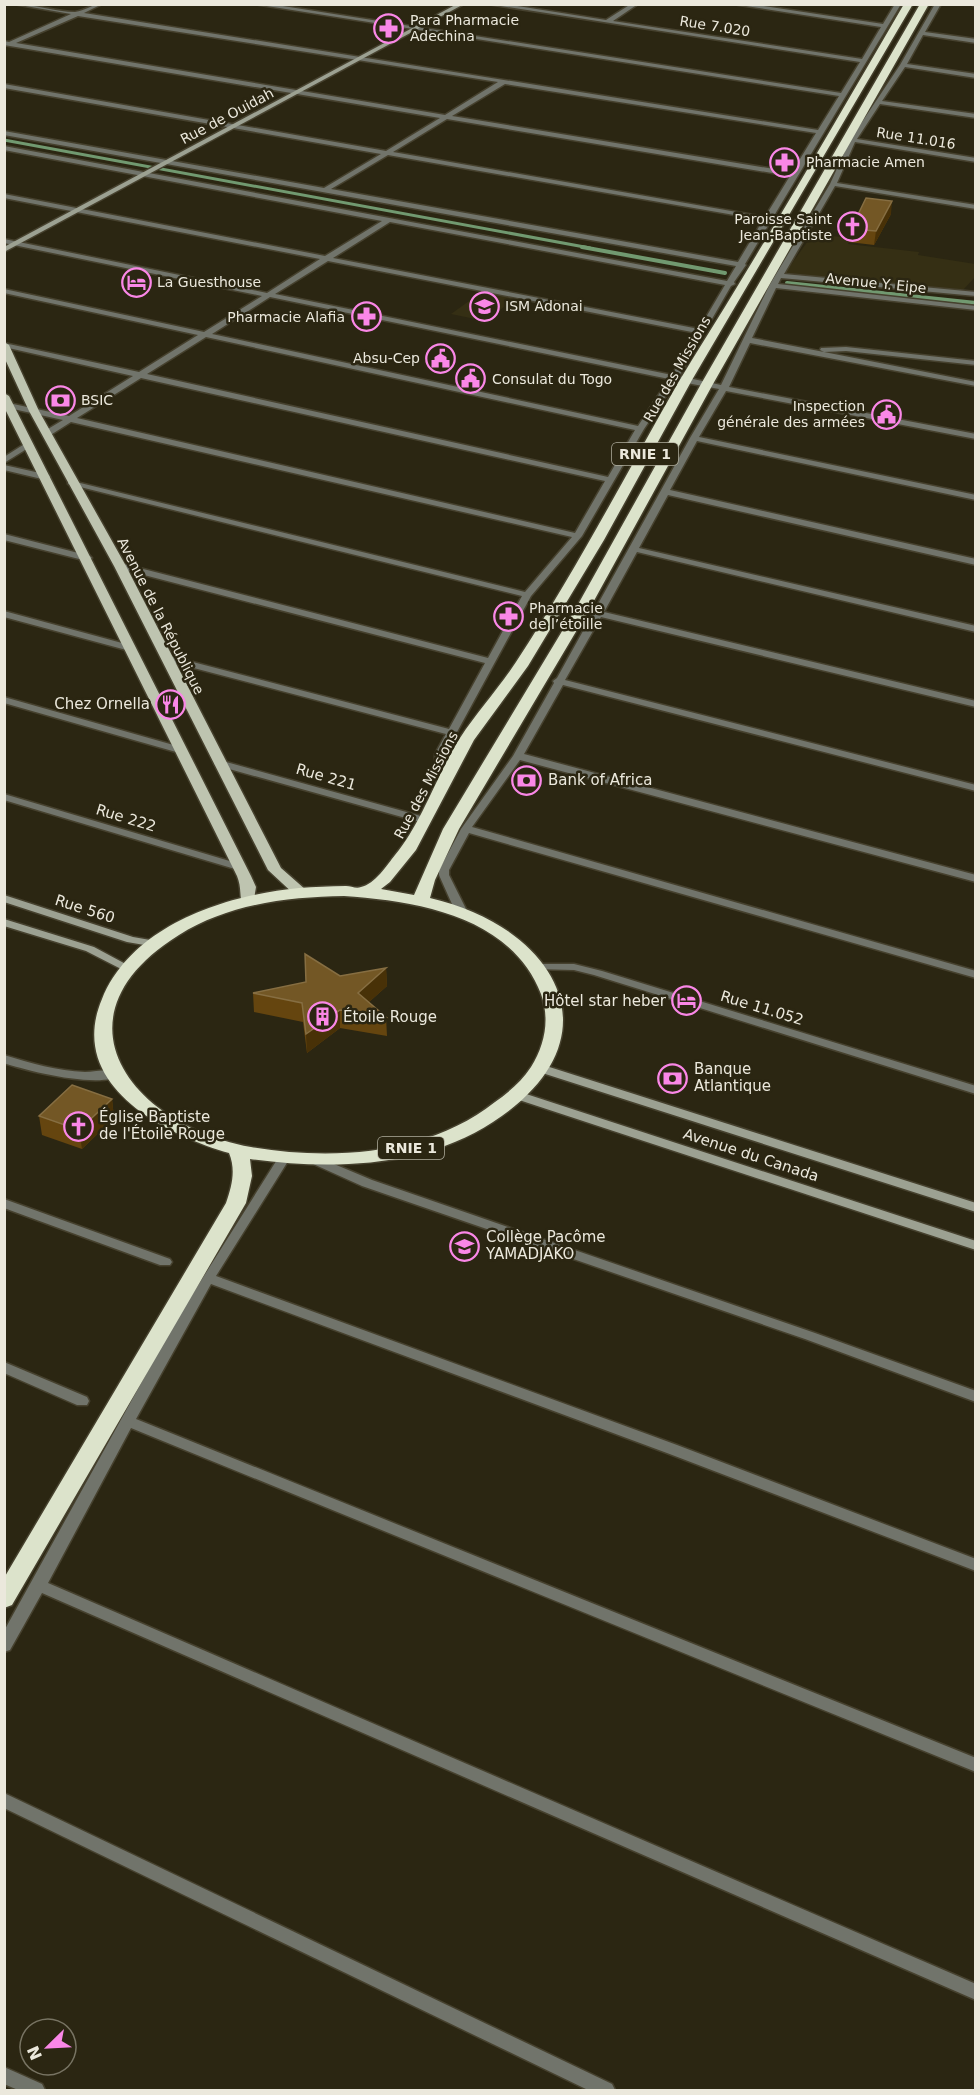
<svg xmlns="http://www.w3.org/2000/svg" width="980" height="2095" font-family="'DejaVu Sans',sans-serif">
<rect width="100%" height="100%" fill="#2b2612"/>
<g fill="#352f14">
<path d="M813,234L851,238L848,244L919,252L918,255L975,264V277L963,290L949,288L948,290L785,273Z"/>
<path d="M483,291L516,298L485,321L451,314Z"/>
</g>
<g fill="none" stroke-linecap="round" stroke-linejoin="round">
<path stroke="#719970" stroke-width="3" d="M4,140L590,248"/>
<g stroke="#719970" stroke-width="4">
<path d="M582,247L725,273"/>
<path d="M787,283L976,303"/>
</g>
<defs>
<g id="street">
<path d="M14,4C34,4 56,12 75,12C85,11 92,4 102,4L84,13L818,130L839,96L254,4H270L841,93L860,62L488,4H505L606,20L631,4H638L613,21L862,59L881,27L733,4H750L883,24L895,4H901L745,264L746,265L734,282L735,284L731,286L679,376L721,385L769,286L830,184L850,140L900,65L935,4H941L925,32L976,39V43L923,35L907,64L976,74V78L905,67L882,101L976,114V118L880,104L857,139L976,158V162L855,142L837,183L976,205V209L835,186L784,274L976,292V296L781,278L778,284L976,306V310L776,288L752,338L824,352L820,350L821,348L846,347L976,361V365L846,351L824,352L976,382V386L750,343L729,387L976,434V439L726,391L699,437L976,495V500L697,441L670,490L976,559V565L668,495L639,548L976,626V632L637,552L604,612L976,701V707L601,617L565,680L976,785V791L563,685L524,754L976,875V882L520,760L472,827L976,971V978L469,833L449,870V875L468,913L466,915L462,916L456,913L439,875V870L461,829L513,756L554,683L553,681L557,678L690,438L719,389L676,381L644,429L582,536L531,596L445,754V759L456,767L455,769H447L435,760V754L446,734L163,660L161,658L166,655L449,729L485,663L117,568L115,566L120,563L488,658L522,596L68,484V480L525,592L572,537L71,422L49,436H43V432L63,420L4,407V402L69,416L133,376L4,347V343L139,372L198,335L4,293V289L204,332L262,296L4,243V239L267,293L320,259L4,198V194L325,256L382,221L4,150V146L727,281L736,266L4,135V131L324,188L381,154L4,88V84L386,151L440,118L4,45V41L9,42L71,14ZM78,16L498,82L445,115L16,43ZM505,84L816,133L792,172L452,116ZM447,119L790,176L765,217L393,152ZM388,155L763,220L738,262L331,189ZM390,222L725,285L699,329L333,258ZM328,261L697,333L672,375L275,294ZM270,297L669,379L638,426L212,334ZM206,337L635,430L608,477L147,374ZM141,378L605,481L575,533L77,418Z"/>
<path d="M971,4H976V7Z"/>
<path d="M26,443L33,445L4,463V457Z"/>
<path d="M4,465L49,475L50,477L46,480L4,470Z"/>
<path d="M4,534L90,556L92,558L87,561L4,540Z"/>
<path d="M4,611L133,646L135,648L130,651L4,617Z"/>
<path d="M4,697L184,748L185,750L184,752H176L4,703Z"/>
<path d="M219,760L428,818L429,820L428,822H420L215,765L214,763Z"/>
<path d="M4,794L243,865L244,867L243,869H235L4,800Z"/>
<path d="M537,964H574L602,971L976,1086V1094L594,975L574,970L533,969L531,967L533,965Z"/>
<path d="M4,1055C31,1063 57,1071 85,1072C96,1072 114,1067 122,1074C104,1090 27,1071 4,1063Z"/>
<path d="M284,1154L290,1158L216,1276L677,1445L976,1559V1571L667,1453L211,1284L136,1419L976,1758V1772L131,1428L48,1583L976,1984V2000L42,1593L10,1650L4,1652V1631L175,1322L280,1155Z"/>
<path d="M315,1156L372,1180L815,1333L976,1391V1402L805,1339L362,1186L311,1163L309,1160L311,1157Z"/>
<path d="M4,1199L170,1259L172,1262L170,1265H160L4,1208Z"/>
<path d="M4,1362L87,1397L89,1401L87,1405H77L4,1373Z"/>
<path d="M4,1793L612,2084L615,2090H588L4,1808Z"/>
<path d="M4,2067L42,2084L45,2090H18L4,2084Z"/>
</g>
<g id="secondary">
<path d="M457,4H464L4,252V247Z"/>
<path d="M4,895L133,937L156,941L162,944L156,947L127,942L4,902Z"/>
<path d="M4,919L94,947L135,969L129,972L125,971L86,951L4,926Z"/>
<path d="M540,1064L976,1203V1212L536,1071L534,1068L536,1065Z"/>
<path d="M517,1091L976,1241V1250L513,1098L511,1095Z"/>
</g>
<g id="primary">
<path d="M4,342L9,345L39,411L126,566L281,868L306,890L308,893L306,896H296L268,870L114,566L29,411L4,357Z"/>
<path d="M4,393L9,396L251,876L256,887L253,905H243C239,898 242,888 237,876L4,407Z"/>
</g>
<path id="highway" d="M904,4H913L692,380L604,540L528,666L474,740L416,850L390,882L381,889L414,895L443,829L576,608L701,384L920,4H929L713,384L590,608L459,829L435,880L430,898C556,927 622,1038 493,1122C423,1168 330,1170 250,1159L252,1176L246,1203L12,1605L4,1608V1578L226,1203C232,1186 236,1170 229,1153C163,1134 66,1084 102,999C132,925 226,895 299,888C314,887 330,886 346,886C351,886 356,889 361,887C375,884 387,865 395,855C422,823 437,774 460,738C477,712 499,688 516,662C575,572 625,476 678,383C698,349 720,316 740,282C796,190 850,97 904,4ZM344,896C417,901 511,916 541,994C550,1019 545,1045 531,1067C521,1082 509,1092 495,1102C428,1155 333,1161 251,1147C132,1126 47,1017 179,935C228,904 287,897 344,896Z"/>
</defs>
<use href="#street" stroke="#46412e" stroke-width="3"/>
<use href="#secondary" stroke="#46412e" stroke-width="3"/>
<use href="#primary" stroke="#46412e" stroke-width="3"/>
<use href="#highway" stroke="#46412e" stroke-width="3"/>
<use href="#street" fill="#71746b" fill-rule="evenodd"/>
<use href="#secondary" fill="#9ca192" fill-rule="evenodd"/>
<use href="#primary" fill="#bec4b0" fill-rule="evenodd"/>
<use href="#highway" fill="#dce3cb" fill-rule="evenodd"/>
</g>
<g fill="#65450f">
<path d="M891,214L874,245L849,242L851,229Z"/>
<path d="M386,968L387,986L369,1002L386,1017L387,1036L340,1028L307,1053L303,1022L254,1012L253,993L340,976Z"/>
<path d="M112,1099L114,1118L82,1149L42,1135L39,1116Z"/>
</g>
<g fill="#483107">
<path d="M892,201L891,214L874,245L876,231Z"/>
<path d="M386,968L387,986L359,1011L358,993Z"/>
<path d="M340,1010V1028L307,1053L306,1034Z"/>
<path d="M112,1099L114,1118L82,1149L79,1130Z"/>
</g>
<g fill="#735725" stroke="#866e42" stroke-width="1.5">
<path d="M866,198L892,201L876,231L851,229Z"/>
<path d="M305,954L340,976L386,968L358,993L386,1017L340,1010L306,1034L302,1003L253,993L306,982Z"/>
<path d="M72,1085L112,1099L79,1130L39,1116Z"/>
</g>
<defs>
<symbol id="pharmacy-ring" viewBox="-11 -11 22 22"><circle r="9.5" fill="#2b2612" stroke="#fa87e7" stroke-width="1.5"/><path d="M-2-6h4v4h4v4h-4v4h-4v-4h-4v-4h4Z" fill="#fa87e7"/></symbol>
<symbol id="church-ring" viewBox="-11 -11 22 22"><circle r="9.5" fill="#2b2612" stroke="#fa87e7" stroke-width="1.5"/><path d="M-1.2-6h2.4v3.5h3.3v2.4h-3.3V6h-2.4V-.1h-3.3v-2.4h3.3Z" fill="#fa87e7"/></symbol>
<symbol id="hotel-ring" viewBox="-11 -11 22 22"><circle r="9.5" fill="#2b2612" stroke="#fa87e7" stroke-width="1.5"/><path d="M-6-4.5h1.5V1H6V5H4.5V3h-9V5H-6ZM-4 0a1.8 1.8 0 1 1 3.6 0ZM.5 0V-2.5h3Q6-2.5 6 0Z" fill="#fa87e7"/></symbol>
<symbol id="university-ring" viewBox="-11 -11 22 22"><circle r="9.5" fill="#2b2612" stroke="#fa87e7" stroke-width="1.5"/><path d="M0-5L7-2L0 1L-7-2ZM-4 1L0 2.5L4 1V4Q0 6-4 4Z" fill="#fa87e7"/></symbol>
<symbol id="civic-ring" viewBox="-11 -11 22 22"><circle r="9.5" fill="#2b2612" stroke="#fa87e7" stroke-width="1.5"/><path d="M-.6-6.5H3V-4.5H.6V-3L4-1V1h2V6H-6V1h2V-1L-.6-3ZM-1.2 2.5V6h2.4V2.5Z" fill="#fa87e7"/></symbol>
<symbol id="bank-ring" viewBox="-11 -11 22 22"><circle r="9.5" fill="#2b2612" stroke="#fa87e7" stroke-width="1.5"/><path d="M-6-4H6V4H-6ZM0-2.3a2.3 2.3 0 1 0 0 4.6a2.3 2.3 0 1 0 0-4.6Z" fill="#fa87e7"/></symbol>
<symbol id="restaurant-ring" viewBox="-11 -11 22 22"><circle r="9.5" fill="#2b2612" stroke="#fa87e7" stroke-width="1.5"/><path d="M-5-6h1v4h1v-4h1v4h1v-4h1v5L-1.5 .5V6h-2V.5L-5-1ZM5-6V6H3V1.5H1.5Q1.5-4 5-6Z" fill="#fa87e7"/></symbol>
<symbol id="building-ring" viewBox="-11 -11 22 22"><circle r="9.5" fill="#2b2612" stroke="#fa87e7" stroke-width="1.5"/><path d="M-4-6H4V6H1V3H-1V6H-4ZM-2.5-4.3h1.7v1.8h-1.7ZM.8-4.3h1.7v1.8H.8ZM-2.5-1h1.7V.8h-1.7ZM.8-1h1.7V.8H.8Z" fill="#fa87e7"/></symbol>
<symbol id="school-ring" viewBox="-11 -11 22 22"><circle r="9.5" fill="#2b2612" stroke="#fa87e7" stroke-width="1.5"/><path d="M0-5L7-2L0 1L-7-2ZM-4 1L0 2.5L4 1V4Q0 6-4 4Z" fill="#fa87e7"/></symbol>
</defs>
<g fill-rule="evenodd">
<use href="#pharmacy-ring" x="372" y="12" width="33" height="33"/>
<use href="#pharmacy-ring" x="768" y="146" width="33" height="33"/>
<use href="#church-ring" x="836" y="210" width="33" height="33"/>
<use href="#hotel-ring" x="120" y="266" width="33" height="33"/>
<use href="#university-ring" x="468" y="290" width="33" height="33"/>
<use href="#pharmacy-ring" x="350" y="300" width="33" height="33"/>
<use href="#civic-ring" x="424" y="342" width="33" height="33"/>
<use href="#civic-ring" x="454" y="362" width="33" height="33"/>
<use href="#bank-ring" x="44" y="384" width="33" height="33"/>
<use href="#civic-ring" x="870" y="398" width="33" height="33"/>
<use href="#pharmacy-ring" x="492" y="600" width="33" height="33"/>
<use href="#restaurant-ring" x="154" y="688" width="33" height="33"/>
<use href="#bank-ring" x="510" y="764" width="33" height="33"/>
<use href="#hotel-ring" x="670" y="984" width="33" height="33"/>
<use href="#building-ring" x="306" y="1000" width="33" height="33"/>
<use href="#bank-ring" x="656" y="1062" width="33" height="33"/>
<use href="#church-ring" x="62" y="1110" width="33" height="33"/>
<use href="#school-ring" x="448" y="1230" width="33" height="33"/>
</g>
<g text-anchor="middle" stroke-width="5" stroke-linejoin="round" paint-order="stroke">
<g font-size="14" fill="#ebe8dc" stroke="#2b2612" text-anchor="start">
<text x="410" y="25">Para Pharmacie<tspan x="410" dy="16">Adechina</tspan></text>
<text x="806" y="167">Pharmacie Amen</text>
<text x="832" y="224" text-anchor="end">Paroisse Saint<tspan x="832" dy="16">Jean-Baptiste</tspan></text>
<text x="157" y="287">La Guesthouse</text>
<text x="505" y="311">ISM Adonai</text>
<text x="345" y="322" text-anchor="end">Pharmacie Alafia</text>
<text x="420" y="363" text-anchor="end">Absu-Cep</text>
<text x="492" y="384">Consulat du Togo</text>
<text x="81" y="405">BSIC</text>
<text x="865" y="411" text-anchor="end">Inspection<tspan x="865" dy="16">générale des armées</tspan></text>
<text x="529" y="613">Pharmacie<tspan x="529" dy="16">de l’étoille</tspan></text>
</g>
<g font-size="14" fill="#ebe8dc" stroke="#2b2612">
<text transform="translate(715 26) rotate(9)" y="5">Rue 7.020</text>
<text transform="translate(227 116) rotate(-28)" y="5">Rue de Ouidah</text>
<text transform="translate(916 138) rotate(9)" y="5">Rue 11.016</text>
<text transform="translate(876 283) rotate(6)" y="5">Avenue Y. Eipe</text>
<text transform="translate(677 369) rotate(-60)" y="5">Rue des Missions</text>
<text transform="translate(161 616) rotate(63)" y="5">Avenue de la République</text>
<text transform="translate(426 785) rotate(-62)" y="5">Rue des Missions</text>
</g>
<g fill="#2b2612" stroke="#b1ae9f" stroke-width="1.5">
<rect x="612" y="443" width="66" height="22" rx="4.5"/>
<rect x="378" y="1137" width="66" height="22" rx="4.5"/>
</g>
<g font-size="14" font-weight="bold" fill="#ebe8dc">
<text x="645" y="459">RNIE 1</text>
<text x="411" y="1153">RNIE 1</text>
</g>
<g font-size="15" fill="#ebe8dc" stroke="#2b2612" text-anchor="start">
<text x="150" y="709" text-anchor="end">Chez Ornella</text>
<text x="548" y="785">Bank of Africa</text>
<text x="666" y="1006" text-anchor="end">Hôtel star heber</text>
<text x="343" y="1022">Étoile Rouge</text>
<text x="694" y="1074">Banque<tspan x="694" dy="17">Atlantique</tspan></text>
<text x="99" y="1122">Église Baptiste<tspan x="99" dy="17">de l'Étoile Rouge</tspan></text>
<text x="486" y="1242">Collège Pacôme<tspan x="486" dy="17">YAMADJAKO</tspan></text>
</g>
<g font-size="15" fill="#ebe8dc" stroke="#2b2612">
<text transform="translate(326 777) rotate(16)" y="5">Rue 221</text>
<text transform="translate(126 818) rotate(17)" y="5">Rue 222</text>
<text transform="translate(85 909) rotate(18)" y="5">Rue 560</text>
<text transform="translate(762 1008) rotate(17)" y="5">Rue 11.052</text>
<text transform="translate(751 1155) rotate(18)" y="5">Avenue du Canada</text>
</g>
</g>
<rect width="980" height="2095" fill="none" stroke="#ebe8dc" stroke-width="12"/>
<g transform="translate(48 2047) rotate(246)"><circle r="28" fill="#2b2612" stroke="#787463" stroke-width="1.5"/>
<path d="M0-4.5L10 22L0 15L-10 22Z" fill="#fa87e7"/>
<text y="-9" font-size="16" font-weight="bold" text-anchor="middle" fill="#ebe8dc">N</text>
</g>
</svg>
